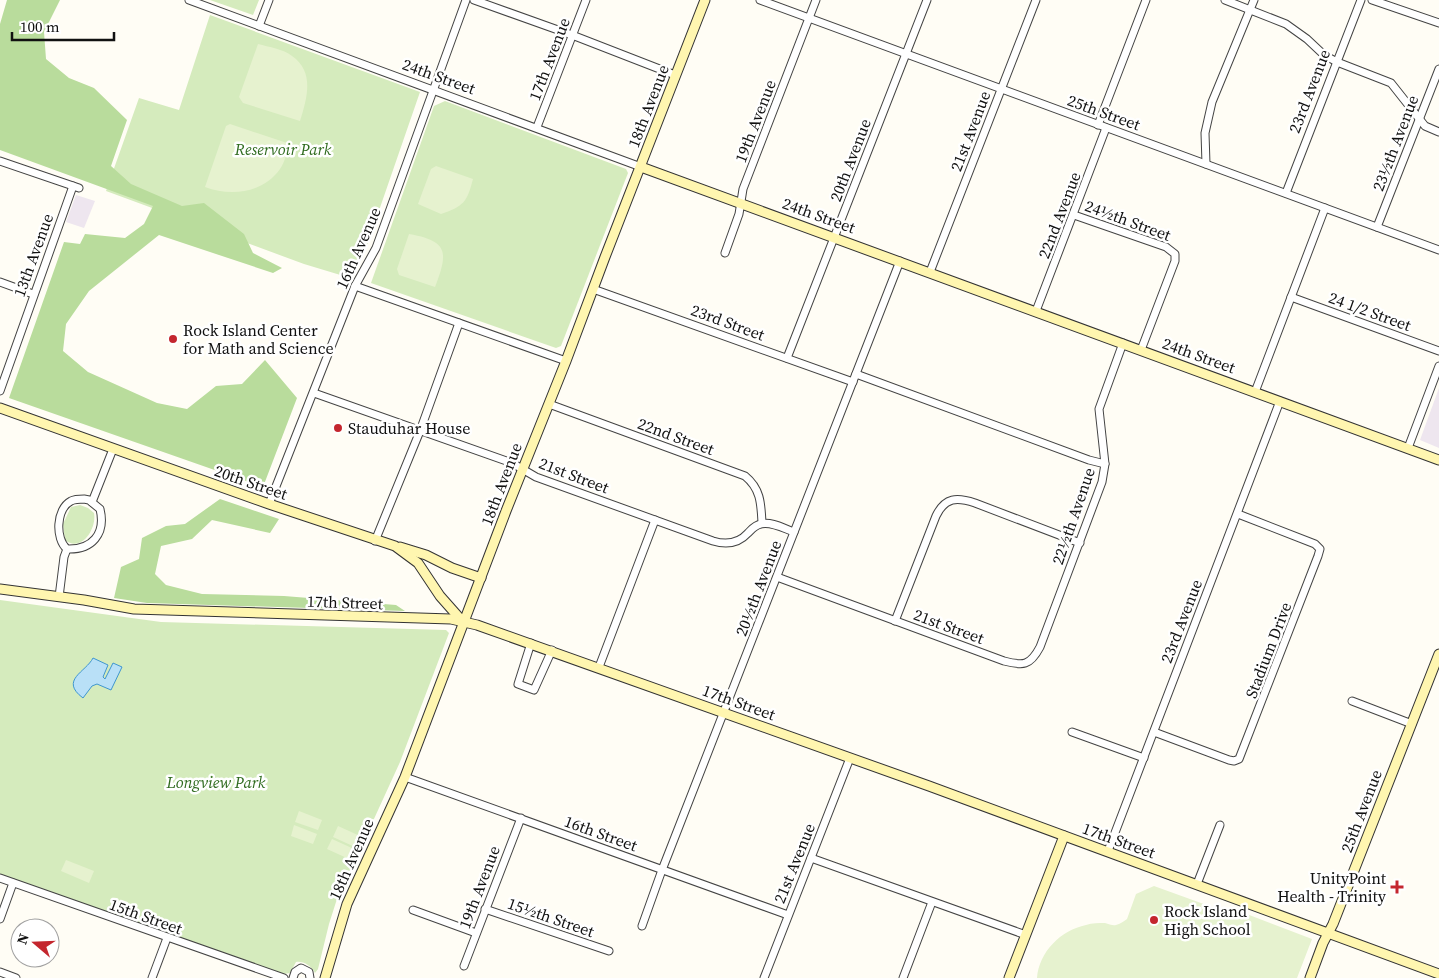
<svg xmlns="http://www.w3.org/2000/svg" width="1439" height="978" font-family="'Source Serif 4',serif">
<rect width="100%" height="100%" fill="#fffdf5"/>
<g fill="#eee6ef">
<path d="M76,195L95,201L84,228L66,222Z"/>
<path d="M1439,388V448L1420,440Z"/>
</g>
<g fill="#d5ebbd">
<path d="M210,0H259L253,15Z"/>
<path d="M210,15L420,92L365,251L353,272L347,277L304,264L106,191L139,98L179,110Z"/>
<path d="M445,101L626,169L628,173L561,346L556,348L371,283L434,106Z"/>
<path d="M80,505L88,508L94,513C97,529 81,553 65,540L63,524L71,507Z"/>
<path d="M0,600L161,622L446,630L449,633L400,762L336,902L329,924L318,969L315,973C311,966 304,961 296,962L290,973L283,974L0,875Z"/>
</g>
<g fill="#b9dc9c">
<path d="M7,0H60L44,32L46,59L69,78L94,88L127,120L111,166L131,184L182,206L204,203L244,234L253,253L282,268L273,273L159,235L89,291L66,324L63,351L88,372L157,403L187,409L216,386L242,384L265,360L297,398L263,487L9,398L64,242L80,244L85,234L125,238L144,224L153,206L0,150V24Z"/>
<path d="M220,499L279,519L270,533L212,520L192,539L161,546L155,574L166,585L202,594L284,596L396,605L405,611L147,603L114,598L121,567L139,559L142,538L166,526L185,524Z"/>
</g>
<g fill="#e6f2cf">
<path d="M258,44C269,47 283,49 292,56C315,72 307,98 300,121L243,103L239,97Z"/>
<path d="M230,124L290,144C287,152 285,162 280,169C263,193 231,197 205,187L226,126Z"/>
<path d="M436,166L473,179C467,202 464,206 441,214L418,204L431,169Z"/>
<path d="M409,234C449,241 448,253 435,287L399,275L397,269Z"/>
<path d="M299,811L322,820L318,830L295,822Z"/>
<path d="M294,825L317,834L313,844L291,836Z"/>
<path d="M338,826L360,836L355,847L333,837Z"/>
<path d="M332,839L354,849L349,859L327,849Z"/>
<path d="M66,860L94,871L89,883L61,871Z"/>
<path d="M1154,886L1223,911L1231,908L1312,939L1297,978H1037C1039,952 1061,930 1086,925C1092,923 1099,923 1105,923C1109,924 1113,926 1116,925C1120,924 1124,921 1127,919L1136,894Z"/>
</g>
<path fill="#b9e0f7" stroke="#3f96cf" d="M93,658L108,665L103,677L105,679L113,663L122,667L111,690L97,684L92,686L83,698C59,680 86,672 93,658Z"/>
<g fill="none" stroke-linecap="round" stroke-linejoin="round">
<defs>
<g id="street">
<path d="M189,0L641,167"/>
<path d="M474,0L572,35L675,75"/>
<path d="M760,0L1439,250"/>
<path d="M1225,0L1286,24L1307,39L1324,55L1337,62L1391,83L1425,126L1439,132"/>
<path d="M1372,0L1439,23"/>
<path d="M259,26L269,0"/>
<path d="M1098,125L1146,0"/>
<path d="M537,127L586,0"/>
<path d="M0,161L79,188"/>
<path d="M1206,164L1205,133L1212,102L1254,0"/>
<path d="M1286,193L1361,0"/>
<path d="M1074,215L1166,247L1175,254V261L1141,350"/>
<path d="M1377,227L1439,69"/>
<path d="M725,253L739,214L743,189L816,0"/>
<path d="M930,272L1036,0"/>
<path d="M0,282L33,294"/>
<path d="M355,286L566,361"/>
<path d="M593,289L853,382"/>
<path d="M1291,297L1439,351"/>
<path d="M1036,311L1106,128"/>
<path d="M787,358L927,0"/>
<path d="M856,374L1089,460L1105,464"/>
<path d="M0,391L73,186"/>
<path d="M1255,392L1325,208"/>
<path d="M314,393L512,463L536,477L713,541C726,545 738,544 748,533C752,529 755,525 761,524C771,521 785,529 794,532"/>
<path d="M549,404L745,476C761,489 761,504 762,523"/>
<path d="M1408,448L1439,366"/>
<path d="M84,499L89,500L100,509C106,534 92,550 67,549C55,539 56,509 71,501C75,499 80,499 84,499Z"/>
<path d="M92,502L113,449"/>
<path d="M269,504L355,286L376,248L466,0"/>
<path d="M375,541L420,431L459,323"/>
<path d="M777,577L1004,661C1023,666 1030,666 1040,647L1102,482L1105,464L1099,409L1123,343"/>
<path d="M59,597L64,557L67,549"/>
<path d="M895,621L936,516C945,497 957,497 975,503L1080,543"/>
<path d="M531,643L518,684L534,690L552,650"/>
<path d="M599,667L655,520"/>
<path d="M1352,701L1412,724"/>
<path d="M1072,732L1144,758"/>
<path d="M1154,732L1229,760L1234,761L1239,759L1318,556L1320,549L1315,544L1238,514"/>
<path d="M405,777L788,915"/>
<path d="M1108,851L1280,401"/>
<path d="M811,858L1026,935"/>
<path d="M0,878L284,978"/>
<path d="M1197,884L1220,825"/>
<path d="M485,909L609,951"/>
<path d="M413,910L476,933"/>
<path d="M0,919L13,883"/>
<path d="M642,926L662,870L900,261"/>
<path d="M464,966L521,818"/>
<path d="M0,972L16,978"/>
<path d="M152,978L167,938"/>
<path d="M293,978L295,972L301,968L309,972L310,978"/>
<path d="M764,978L850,758"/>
<path d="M903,978L932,902"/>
</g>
<g id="secondary">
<path d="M641,167L1439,460"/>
<path d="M0,408L269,504L395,546L418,563L440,596L463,622"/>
<path d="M400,547L426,555L452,568L481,578"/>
<path d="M0,589L84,600L134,609L451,619L477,625L929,786L1439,974"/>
<path d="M325,978L347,904L405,777L506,511L566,361L605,257L705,0"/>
<path d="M1009,978L1064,836"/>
<path d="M1310,978L1323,943L1333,924L1439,654"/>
</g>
</defs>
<use href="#street" stroke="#444" stroke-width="9"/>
<use href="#secondary" stroke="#333" stroke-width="11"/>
<use href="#street" stroke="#fff" stroke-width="7"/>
<use href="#secondary" stroke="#fff6b0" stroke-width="9"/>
</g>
<g fill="#c4262e" stroke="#fff" stroke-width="2">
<circle cx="173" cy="339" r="5"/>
<circle cx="338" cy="428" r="5"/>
<path d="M1394.5 879.5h5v5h5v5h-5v5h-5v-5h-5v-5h5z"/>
<circle cx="1154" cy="920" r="5"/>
</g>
<g text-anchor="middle" stroke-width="5" stroke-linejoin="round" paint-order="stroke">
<g font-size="16" fill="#111" stroke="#fff">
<text transform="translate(549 59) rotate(-69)" y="6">17th Avenue</text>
<text transform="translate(439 76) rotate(20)" y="6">24th Street</text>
<text transform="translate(1309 91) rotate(-69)" y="6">23rd Avenue</text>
<text transform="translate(648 106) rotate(-69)" y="6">18th Avenue</text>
<text transform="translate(1104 112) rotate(20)" y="6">25th Street</text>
<text transform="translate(755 121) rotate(-69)" y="6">19th Avenue</text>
<text transform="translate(970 131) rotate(-69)" y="6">21st Avenue</text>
<text transform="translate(1395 143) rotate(-69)" y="6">23½th Avenue</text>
<text transform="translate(850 160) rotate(-69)" y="6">20th Avenue</text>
<text transform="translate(819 215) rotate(20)" y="6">24th Street</text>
<text transform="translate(1059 215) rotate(-69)" y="6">22nd Avenue</text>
<text transform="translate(1128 220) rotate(20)" y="6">24½th Street</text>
<text transform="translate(358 248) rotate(-66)" y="6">16th Avenue</text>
<text transform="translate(33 255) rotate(-70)" y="6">13th Avenue</text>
<text transform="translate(1370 311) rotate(20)" y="6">24 1/2 Street</text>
<text transform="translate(728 322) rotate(20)" y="6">23rd Street</text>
<text transform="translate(1199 355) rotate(20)" y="6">24th Street</text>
<text transform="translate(676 436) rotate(20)" y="6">22nd Street</text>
<text transform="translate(574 475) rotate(21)" y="6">21st Street</text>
<text transform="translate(251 482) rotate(19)" y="6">20th Street</text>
<text transform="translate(501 484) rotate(-69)" y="6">18th Avenue</text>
<text transform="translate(1073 516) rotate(-71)" y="6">22½th Avenue</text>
<text transform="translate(758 588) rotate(-69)" y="6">20½th Avenue</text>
<text transform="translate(345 602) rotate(2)" y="6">17th Street</text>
<text transform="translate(1181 621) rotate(-69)" y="6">23rd Avenue</text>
<text transform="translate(949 626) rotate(20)" y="6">21st Street</text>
<text transform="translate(1268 650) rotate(-69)" y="6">Stadium Drive</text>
<text transform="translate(739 702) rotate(20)" y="6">17th Street</text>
<text transform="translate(1361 811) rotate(-69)" y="6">25th Avenue</text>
<text transform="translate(601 833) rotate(20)" y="6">16th Street</text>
<text transform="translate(1119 840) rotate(20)" y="6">17th Street</text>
<text transform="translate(351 859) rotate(-66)" y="6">18th Avenue</text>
<text transform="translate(794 863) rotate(-68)" y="6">21st Avenue</text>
<text transform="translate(479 887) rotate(-69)" y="6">19th Avenue</text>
<text transform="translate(146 916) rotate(20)" y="6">15th Street</text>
<text transform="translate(551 917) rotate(19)" y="6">15½th Street</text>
</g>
<g font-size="16" font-style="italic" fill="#2f6b1f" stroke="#fff">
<text x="283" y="155">Reservoir Park</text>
<text x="216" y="788">Longview Park</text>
</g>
<g font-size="16" fill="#111" stroke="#fff" text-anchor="start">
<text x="183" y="336">Rock Island Center<tspan x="183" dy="18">for Math and Science</tspan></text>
<text x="348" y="434">Stauduhar House</text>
<text x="1386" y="884" text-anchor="end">UnityPoint<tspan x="1386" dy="18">Health - Trinity</tspan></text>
<text x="1164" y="917">Rock Island<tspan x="1164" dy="18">High School</tspan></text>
</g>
</g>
<g transform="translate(35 943) rotate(289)"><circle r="24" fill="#ffffff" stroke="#a0a0a0"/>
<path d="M0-4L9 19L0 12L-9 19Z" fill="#c4262e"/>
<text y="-8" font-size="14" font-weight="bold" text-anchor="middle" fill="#111111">N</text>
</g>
<path d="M12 32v8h102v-8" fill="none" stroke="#111111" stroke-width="2.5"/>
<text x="20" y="32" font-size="15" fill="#111111" stroke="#ffffff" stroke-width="4" paint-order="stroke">100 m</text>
</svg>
